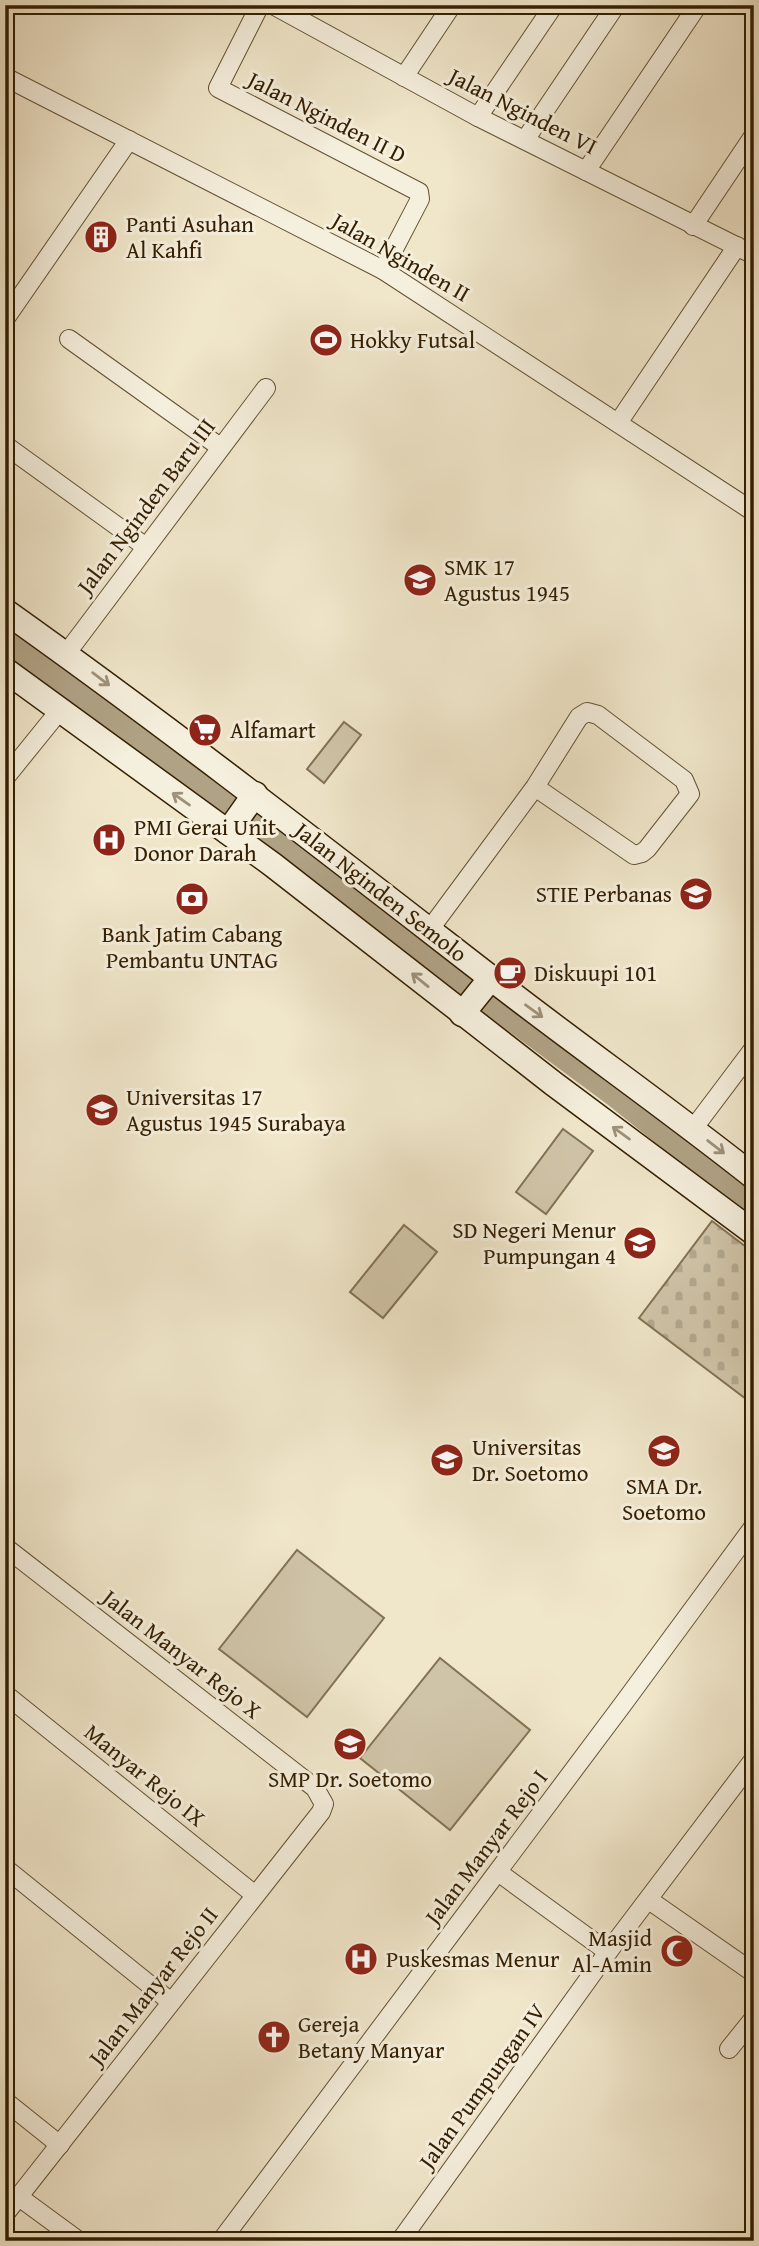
<svg xmlns="http://www.w3.org/2000/svg" width="759" height="2246" font-family="'Gentium Book Plus',serif">
<defs>
<pattern id="cemetery-stones" width="16" height="16" patternUnits="userSpaceOnUse" patternTransform="scale(1.75)"><rect width="16" height="16" fill="#d0c4a8"/><path d="M2 7V4a2 2 0 0 1 4 0v3zM10 15v-3a2 2 0 0 1 4 0v3z" fill="#b3a88f"/></pattern>
</defs>
<rect width="100%" height="100%" fill="#f0e6ca"/>
<filter id="stains"><feTurbulence type="fractalNoise" baseFrequency=".00286" numOctaves="4"/><feColorMatrix values="0 0 0 0 .2 0 0 0 0 .09 0 0 0 0 .02 0 0 0 .5 -.17"/></filter>
<radialGradient id="worn" r=".72"><stop offset=".6" stop-color="#630" stop-opacity="0"/><stop offset="1" stop-color="#630" stop-opacity=".3"/></radialGradient>
<g fill="#d0c4a8" stroke="#827254" stroke-width="2">
<path d="M344,722L361,735L324,783L307,769Z"/>
<path d="M563,1129L593,1151L546,1214L516,1192Z"/>
<path d="M404,1225L437,1252L383,1318L350,1292Z"/>
<path d="M297,1550L384,1618L307,1717L219,1649Z"/>
<path d="M440,1658L530,1730L450,1830L360,1758Z"/>
</g>
<path fill="url(#cemetery-stones)" stroke="#827254" stroke-width="2" d="M712,1221L754,1253V1405L639,1318Z"/>
<g fill="none" stroke-linecap="round" stroke-linejoin="round">
<path stroke="#b0a285" stroke-width="33" d="M5,637L230,799L381,916L617,1091L754,1201"/>
<defs>
<g id="minor">
<path d="M260,5L218,88L419,192L420,199L383,270"/>
<path d="M273,5L478,117L754,255"/>
<path d="M5,77L383,270L754,512"/>
<path d="M404,77L452,5"/>
<path d="M478,117L554,5"/>
<path d="M525,140L616,5"/>
<path d="M586,171L698,5"/>
<path d="M693,226L754,135"/>
<path d="M5,319L129,140"/>
<path d="M69,339L220,447"/>
<path d="M618,423L737,246"/>
<path d="M5,445L146,547"/>
<path d="M66,654L266,388"/>
<path d="M5,778L60,710"/>
<path d="M430,929L535,787L579,717L587,712L598,715L684,780L690,794L647,849L642,853L634,855L535,787"/>
<path d="M693,1129L754,1048"/>
<path d="M5,1547L315,1788L324,1804L321,1812L5,2214"/>
<path d="M5,1694L255,1895"/>
<path d="M5,1868L171,2002"/>
<path d="M498,1872L608,1952"/>
<path d="M649,1900L754,1973"/>
<path d="M729,2049L754,2018"/>
<path d="M5,2101L60,2145"/>
<path d="M19,2197L79,2241"/>
<path d="M221,2241L623,1704L754,1526"/>
<path d="M400,2241L608,1952L754,1759"/>
</g>
<g id="secondary">
<path d="M5,611C174,731 336,858 500,985C584,1050 671,1111 754,1177"/>
<path d="M5,670L273,865L554,1084L754,1233"/>
<path d="M228,832L255,794"/>
<path d="M462,1014L491,978"/>
</g>
</defs>
<use href="#minor" stroke="#635132" stroke-width="20"/>
<use href="#secondary" stroke="#341f00" stroke-width="27"/>
<use href="#minor" stroke="#f5efdd" stroke-width="18"/>
<use href="#secondary" stroke="#f5efdd" stroke-width="24"/>
</g>
<defs><path id="oneway-shaft" d="M-6 0H5M1.5-3L5.5 0L1.5 3" fill="none" stroke-width="1.6" stroke-linecap="round" stroke-linejoin="round" transform="scale(1.75)"/></defs>
<g stroke="#9e917a">
<use href="#oneway-shaft" transform="translate(101 679) rotate(37)"/>
<use href="#oneway-shaft" transform="translate(181 799) rotate(-145)"/>
<use href="#oneway-shaft" transform="translate(420 980) rotate(-141)"/>
<use href="#oneway-shaft" transform="translate(534 1011) rotate(36)"/>
<use href="#oneway-shaft" transform="translate(621 1133) rotate(-144)"/>
<use href="#oneway-shaft" transform="translate(716 1147) rotate(38)"/>
</g>
<defs>
<symbol id="building-disc" viewBox="-11 -11 22 22"><circle r="9.5" fill="#8f2418" stroke="#f5efdd"/><path d="M-4-6H4V6H1V3H-1V6H-4ZM-2.5-4.3h1.7v1.8h-1.7ZM.8-4.3h1.7v1.8H.8ZM-2.5-1h1.7V.8h-1.7ZM.8-1h1.7V.8H.8Z" fill="#fff"/></symbol>
<symbol id="stadium-disc" viewBox="-11 -11 22 22"><circle r="9.5" fill="#8f2418" stroke="#f5efdd"/><path d="M0-5a6.5 5 0 1 0 0 10a6.5 5 0 1 0 0-10ZM-3.5-1.8h7v3.6h-7Z" fill="#fff"/></symbol>
<symbol id="school-disc" viewBox="-11 -11 22 22"><circle r="9.5" fill="#8f2418" stroke="#f5efdd"/><path d="M0-5L7-2L0 1L-7-2ZM-4 1L0 2.5L4 1V4Q0 6-4 4Z" fill="#fff"/></symbol>
<symbol id="supermarket-disc" viewBox="-11 -11 22 22"><circle r="9.5" fill="#8f2418" stroke="#f5efdd"/><path d="M-6-5.5h2.5l.6 2H6L4.5 2H-2.5L-4.4-4H-6ZM-1.5 3.2a1.3 1.3 0 1 0 .1 0ZM3 3.2a1.3 1.3 0 1 0 .1 0Z" fill="#fff"/></symbol>
<symbol id="hospital-disc" viewBox="-11 -11 22 22"><circle r="9.5" fill="#8f2418" stroke="#f5efdd"/><path d="M-5-5h3v3.5h4V-5h3V5h-3V1.5h-4V5h-3Z" fill="#fff"/></symbol>
<symbol id="university-disc" viewBox="-11 -11 22 22"><circle r="9.5" fill="#8f2418" stroke="#f5efdd"/><path d="M0-5L7-2L0 1L-7-2ZM-4 1L0 2.5L4 1V4Q0 6-4 4Z" fill="#fff"/></symbol>
<symbol id="bank-disc" viewBox="-11 -11 22 22"><circle r="9.5" fill="#8f2418" stroke="#f5efdd"/><path d="M-6-4H6V4H-6ZM0-2.3a2.3 2.3 0 1 0 0 4.6a2.3 2.3 0 1 0 0-4.6Z" fill="#fff"/></symbol>
<symbol id="cafe-disc" viewBox="-11 -11 22 22"><circle r="9.5" fill="#8f2418" stroke="#f5efdd"/><path d="M-5.5-4.5H6V0H3Q3 3.5 0 3.5H-2.5Q-5.5 3.5-5.5 0ZM3-3.2v2h1.7v-2ZM-6 4.5H4V6H-6Z" fill="#fff"/></symbol>
<symbol id="mosque-disc" viewBox="-11 -11 22 22"><circle r="9.5" fill="#8f2418" stroke="#f5efdd"/><path d="M3.5-4.9A6 6 0 1 0 3.5 4.9A5 5 0 1 1 3.5-4.9Z" fill="#fff"/></symbol>
<symbol id="church-disc" viewBox="-11 -11 22 22"><circle r="9.5" fill="#8f2418" stroke="#f5efdd"/><path d="M-1.2-6h2.4v3.5h3.3v2.4h-3.3V6h-2.4V-.1h-3.3v-2.4h3.3Z" fill="#fff"/></symbol>
</defs>
<g fill-rule="evenodd">
<use href="#building-disc" x="82" y="218" width="38" height="38"/>
<use href="#stadium-disc" x="307" y="321" width="38" height="38"/>
<use href="#school-disc" x="401" y="561" width="38" height="38"/>
<use href="#supermarket-disc" x="186" y="711" width="38" height="38"/>
<use href="#hospital-disc" x="90" y="821" width="38" height="38"/>
<use href="#university-disc" x="677" y="875" width="38" height="38"/>
<use href="#bank-disc" x="173" y="880" width="38" height="38"/>
<use href="#cafe-disc" x="491" y="954" width="38" height="38"/>
<use href="#university-disc" x="83" y="1091" width="38" height="38"/>
<use href="#school-disc" x="621" y="1224" width="38" height="38"/>
<use href="#school-disc" x="645" y="1432" width="38" height="38"/>
<use href="#university-disc" x="428" y="1441" width="38" height="38"/>
<use href="#school-disc" x="331" y="1725" width="38" height="38"/>
<use href="#mosque-disc" x="658" y="1932" width="38" height="38"/>
<use href="#hospital-disc" x="342" y="1940" width="38" height="38"/>
<use href="#church-disc" x="255" y="2018" width="38" height="38"/>
</g>
<g text-anchor="middle" stroke-width="6" stroke-linejoin="round" paint-order="stroke">
<g font-size="23" fill="#341f00" stroke="#f5efdd">
<text transform="translate(523 111) rotate(27)" y="8">Jalan Nginden VI</text>
<text transform="translate(327 117) rotate(27)" y="8">Jalan Nginden II D</text>
<text transform="translate(401 257) rotate(30)" y="8">Jalan Nginden II</text>
<text transform="translate(146 506) rotate(-53)" y="8">Jalan Nginden Baru III</text>
<text transform="translate(381 892) rotate(38)" y="8">Jalan Nginden Semolo</text>
<text transform="translate(182 1654) rotate(38)" y="8">Jalan Manyar Rejo X</text>
<text transform="translate(145 1775) rotate(39)" y="8">Manyar Rejo IX</text>
<text transform="translate(486 1847) rotate(-53)" y="8">Jalan Manyar Rejo I</text>
<text transform="translate(153 1986) rotate(-52)" y="8">Jalan Manyar Rejo II</text>
<text transform="translate(482 2086) rotate(-54)" y="8">Jalan Pumpungan IV</text>
</g>
<g font-size="23" fill="#341f00" stroke="#f5efdd" text-anchor="start">
<text x="126" y="232">Panti Asuhan<tspan x="126" dy="26">Al Kahfi</tspan></text>
<text x="350" y="348">Hokky Futsal</text>
<text x="444" y="575">SMK 17<tspan x="444" dy="26">Agustus 1945</tspan></text>
<text x="230" y="738">Alfamart</text>
<text x="134" y="835">PMI Gerai Unit<tspan x="134" dy="26">Donor Darah</tspan></text>
<text x="672" y="902" text-anchor="end">STIE Perbanas</text>
<text x="192" y="942" text-anchor="middle">Bank Jatim Cabang<tspan x="192" dy="26">Pembantu UNTAG</tspan></text>
<text x="534" y="981">Diskuupi 101</text>
<text x="126" y="1105">Universitas 17<tspan x="126" dy="26">Agustus 1945 Surabaya</tspan></text>
<text x="616" y="1238" text-anchor="end">SD Negeri Menur<tspan x="616" dy="26">Pumpungan 4</tspan></text>
<text x="472" y="1455">Universitas<tspan x="472" dy="26">Dr. Soetomo</tspan></text>
<text x="664" y="1494" text-anchor="middle">SMA Dr.<tspan x="664" dy="26">Soetomo</tspan></text>
<text x="350" y="1787" text-anchor="middle">SMP Dr. Soetomo</text>
<text x="652" y="1946" text-anchor="end">Masjid<tspan x="652" dy="26">Al-Amin</tspan></text>
<text x="386" y="1967">Puskesmas Menur</text>
<text x="298" y="2032">Gereja<tspan x="298" dy="26">Betany Manyar</tspan></text>
</g>
</g>
<rect width="759" height="2246" fill="none" stroke="#f0e6ca" stroke-width="28"/>
<rect x="7" y="7" width="745" height="2232" fill="none" stroke="#341f00" stroke-width="3.5"/>
<rect x="14" y="14" width="731" height="2218" fill="none" stroke="#341f00" stroke-width="2"/>
<rect width="100%" height="100%" filter="url(#stains)"/>
<rect width="100%" height="100%" fill="url(#worn)"/>
</svg>
